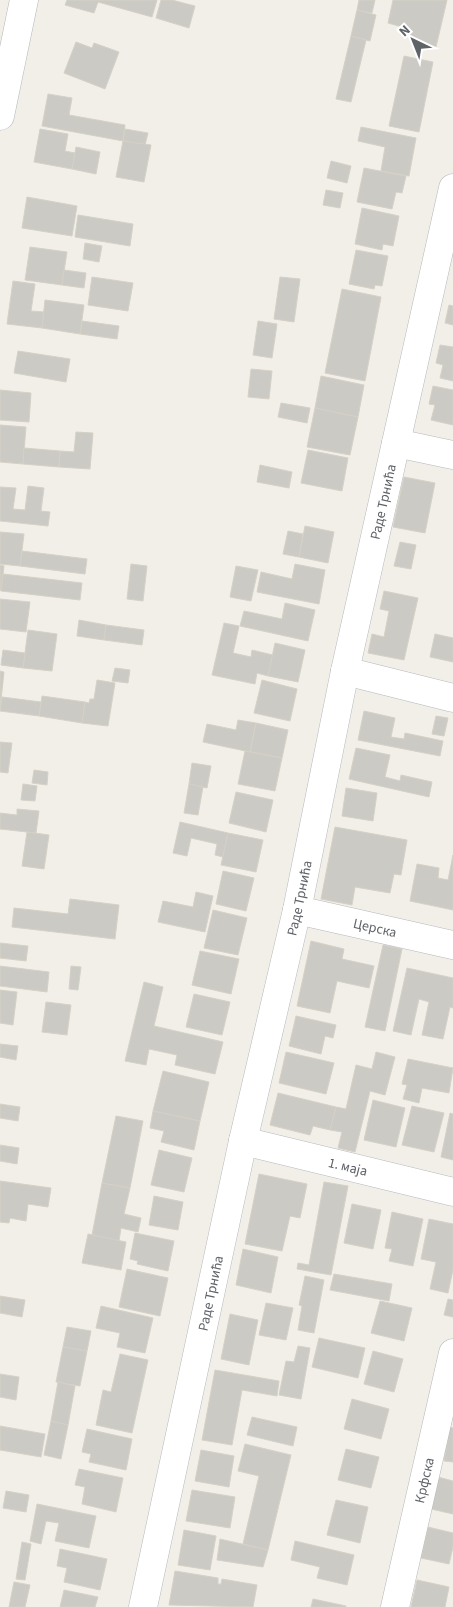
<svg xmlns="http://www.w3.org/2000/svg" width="453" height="1607" font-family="'Source Sans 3',sans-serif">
<rect width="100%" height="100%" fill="#f1efe8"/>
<g fill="#cccac5" stroke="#d6d1c6">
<path d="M67,0H157L152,17L98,2L94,13L65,5Z"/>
<path d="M161,0H172L195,6L189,28L156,18Z"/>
<path d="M359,0H375L372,13L357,10Z"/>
<path d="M393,0H447L436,47L412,41V37L400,34L402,27L388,23Z"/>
<path d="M357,10L376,15L370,41L351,36Z"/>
<path d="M351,36L366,40L351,102L336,99Z"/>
<path d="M76,42L92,48L94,43L119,52L105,89L64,73Z"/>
<path d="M404,56L433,62L419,132L389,126Z"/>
<path d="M48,94L72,98L69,115L125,125L123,141L42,126Z"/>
<path d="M361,127L416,138L409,176L381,171L385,147L358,141Z"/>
<path d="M40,129L68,134L65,151L75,153L72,169L34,162Z"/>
<path d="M125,129L148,133L145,145L123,141Z"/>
<path d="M123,141L151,145L144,182L116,177Z"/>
<path d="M76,147L100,152L96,174L72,169Z"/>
<path d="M331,161L351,166L347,183L327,178Z"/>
<path d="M364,168L406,176L402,193L396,192L392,209L357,202Z"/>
<path d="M326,190L343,193L340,208L323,205Z"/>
<path d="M27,197L77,206L72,236L22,228Z"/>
<path d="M362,208L399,216L393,246L383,244L382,250L355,244Z"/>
<path d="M78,215L133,224L130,246L75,237Z"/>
<path d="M85,243L102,246L99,262L83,259Z"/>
<path d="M30,247L67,252L62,285L25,280Z"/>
<path d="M356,250L388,256L382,286L375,285L374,289L349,284Z"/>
<path d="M64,270L86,273L84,288L62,285Z"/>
<path d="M92,277L133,283L128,311L88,305Z"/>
<path d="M280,277L300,279L294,322L274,319Z"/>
<path d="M13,281L35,284L31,311L44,312L42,328L7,324Z"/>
<path d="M342,289L381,297L365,381L325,373Z"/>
<path d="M45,300L84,305L80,334L42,328Z"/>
<path d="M449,305L453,306V325L445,323Z"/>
<path d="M82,321L119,326L117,339L80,334Z"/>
<path d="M258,321L277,324L272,358L253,355Z"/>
<path d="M440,345L453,347V381L440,378L443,365L436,363Z"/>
<path d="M18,351L70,359L66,382L14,373Z"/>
<path d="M251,369L272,371L269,399L248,397Z"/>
<path d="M321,376L364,385L358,417L315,408Z"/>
<path d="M433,386L453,390V425L431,420L435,405L429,404Z"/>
<path d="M0,390L31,393L29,422L0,420Z"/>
<path d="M281,403L310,408L307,423L278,417Z"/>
<path d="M315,408L358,417L350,455L307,447Z"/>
<path d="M0,425L26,427L23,464L0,462Z"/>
<path d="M76,432L93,433L90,469L59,467L60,451L74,452Z"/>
<path d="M24,448L60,451L59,467L23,464Z"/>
<path d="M308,450L348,458L342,491L301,483Z"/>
<path d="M260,465L292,472L289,488L257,482Z"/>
<path d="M404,477L435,483L425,533L393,527Z"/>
<path d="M28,486L44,488L41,511L50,512L48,526L0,521V487L16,488L13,509L25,510Z"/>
<path d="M305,526L334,532L328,563L299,557Z"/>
<path d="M288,531L303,534L299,557L283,554Z"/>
<path d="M0,532L24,534L20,566L0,564Z"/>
<path d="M400,542L416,545L411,569L394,566Z"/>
<path d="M22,551L87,559L85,574L20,566Z"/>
<path d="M131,564L147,566L143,601L127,599Z"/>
<path d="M295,564L325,570L319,604L257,592L261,572L292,579Z"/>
<path d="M0,565L4,566L1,591L0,590Z"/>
<path d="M236,566L258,570L251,601L230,597Z"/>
<path d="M3,574L82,583L80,600L1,591Z"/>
<path d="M384,591L418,598L404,660L368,653L372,634L384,637L389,611L380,609Z"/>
<path d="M0,599L30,602L26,632L0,629Z"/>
<path d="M285,603L315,610L308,641L240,626L244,611L282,619Z"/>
<path d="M79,620L106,625L104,640L77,636Z"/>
<path d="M224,623L239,626L233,653L251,657L252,650L273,655L268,676L257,673L255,684L212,675Z"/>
<path d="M106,625L144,630L142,645L104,640Z"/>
<path d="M28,630L57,634L52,671L23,668Z"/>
<path d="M435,634L453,638V662L430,657Z"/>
<path d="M275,643L305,650L298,682L268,676Z"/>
<path d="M3,650L25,653L23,668L1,665Z"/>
<path d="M115,668L130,670L128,683L112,681Z"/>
<path d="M0,671L4,672L0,709Z"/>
<path d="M97,680L115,683L108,726L82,723L85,702L89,703L90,699H94Z"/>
<path d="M262,680L297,689L290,721L254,713Z"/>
<path d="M42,696L85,702L82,723L39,716Z"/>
<path d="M2,697L41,702L39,716L0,711Z"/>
<path d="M364,711L395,718L391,737L404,739L405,733L443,741L440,756L358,740Z"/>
<path d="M436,716L448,718L444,736L432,734Z"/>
<path d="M238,720L256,723L250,752L203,742L207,724L236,730Z"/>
<path d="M256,723L288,730L282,758L250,752Z"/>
<path d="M0,742L12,743L8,773L0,772Z"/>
<path d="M356,748L390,755L385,777L400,781L401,775L432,782L429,797L349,779Z"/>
<path d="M245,751L282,758L275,791L238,784Z"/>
<path d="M192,763L211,766L207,788L189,784Z"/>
<path d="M34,770L48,772L47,785L32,783Z"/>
<path d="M23,784L37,786L35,801L21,800Z"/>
<path d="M189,784L203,787L198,815L184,813Z"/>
<path d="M346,788L377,793L373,821L342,816Z"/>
<path d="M236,792L273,800L266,832L229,823Z"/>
<path d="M17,809L39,811L36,833L0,829V813L17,815Z"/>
<path d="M180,822L228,833L223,857L215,855L217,844L191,838L187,856L173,853Z"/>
<path d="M335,827L407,840L401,875L394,874L390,893L355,887L352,905L321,899Z"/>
<path d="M27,832L49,835L44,869L22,866Z"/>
<path d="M228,833L263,840L256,872L221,865Z"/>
<path d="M453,855V910L410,901L417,864L439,868L438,878L448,880Z"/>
<path d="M223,871L254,878L246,911L216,904Z"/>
<path d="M196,892L213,896L205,932L158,922L163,901L193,907Z"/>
<path d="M70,899L119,905L115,939L12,927L14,908L68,914Z"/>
<path d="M213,910L247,918L238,955L204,948Z"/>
<path d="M311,941L344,949L342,959L374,966L369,988L337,981L330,1013L297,1006Z"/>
<path d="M0,943L28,946L26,961L0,958Z"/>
<path d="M383,945L402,949L385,1031L365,1027Z"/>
<path d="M200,951L239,959L231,994L192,985Z"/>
<path d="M0,966L49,972L47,992L0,986Z"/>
<path d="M71,966L81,967L78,990L69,989Z"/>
<path d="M407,968L453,978V1008L450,1007L443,1039L422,1035L429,1002L419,999L411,1035L393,1031Z"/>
<path d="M144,982L163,987L154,1026L223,1042L215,1074L175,1065L177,1055L149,1049L146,1065L125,1061Z"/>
<path d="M0,990L17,992L13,1025L0,1023Z"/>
<path d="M194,994L230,1002L222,1035L186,1027Z"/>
<path d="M46,1002L71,1005L67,1035L42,1032Z"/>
<path d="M296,1016L336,1025L333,1038L325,1036L321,1054L289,1046Z"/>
<path d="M0,1044L18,1046L16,1060L0,1057Z"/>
<path d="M286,1052L334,1063L326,1094L279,1083Z"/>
<path d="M376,1052L395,1057L385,1095L370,1091L355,1152L338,1148L342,1132L330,1130L336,1107L346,1109L356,1065L372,1069Z"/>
<path d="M408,1059L453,1068L449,1093L422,1088L419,1103L403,1099L407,1085L402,1084Z"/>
<path d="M163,1071L209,1082L200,1121L153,1111Z"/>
<path d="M278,1093L336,1107L330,1130L313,1126L310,1135L270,1125Z"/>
<path d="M373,1100L405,1108L396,1147L364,1140Z"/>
<path d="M0,1104L20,1107L18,1121L0,1118Z"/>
<path d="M412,1106L444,1113L434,1152L402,1145Z"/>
<path d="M153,1111L200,1121L194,1150L161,1142L164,1131L150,1128Z"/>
<path d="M450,1113L453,1114V1160L441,1157Z"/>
<path d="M116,1116L143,1121L130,1188L102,1183Z"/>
<path d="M0,1145L19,1148L17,1164L0,1161Z"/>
<path d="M159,1150L192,1158L184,1192L151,1185Z"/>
<path d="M259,1174L307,1184L300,1218L290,1216L282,1251L245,1244Z"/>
<path d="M0,1181L51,1188L48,1207L28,1204L26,1221L10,1218L9,1223L0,1222Z"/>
<path d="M324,1182L348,1186L331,1275L297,1269L298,1263L309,1265Z"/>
<path d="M102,1183L130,1188L124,1214L141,1218L138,1232L121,1228L119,1241L92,1235Z"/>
<path d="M154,1196L183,1202L178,1230L149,1225Z"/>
<path d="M352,1204L381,1210L373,1249L344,1243Z"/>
<path d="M392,1212L423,1219L413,1266L389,1261L392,1249L385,1248Z"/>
<path d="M429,1219L453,1224V1270L448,1293L430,1289L436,1262L421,1259Z"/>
<path d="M135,1233L174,1241L168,1271L137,1264L138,1261L130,1259Z"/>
<path d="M88,1234L126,1242L121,1270L82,1263Z"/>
<path d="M243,1249L278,1257L271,1293L236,1285Z"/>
<path d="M127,1269L168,1278L160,1316L119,1307Z"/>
<path d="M334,1274L392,1284L389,1301L330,1290Z"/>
<path d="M305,1276L324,1280L314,1333L298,1330L302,1306L299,1305Z"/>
<path d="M0,1296L25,1300L22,1317L0,1313Z"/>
<path d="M448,1299L453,1300V1317L444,1315Z"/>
<path d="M380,1301L412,1308L404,1341L371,1333Z"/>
<path d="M266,1303L293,1308L286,1340L259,1335Z"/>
<path d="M101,1306L153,1318L145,1353L117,1347L120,1333L96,1328Z"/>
<path d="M230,1314L258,1320L249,1365L221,1359Z"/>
<path d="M67,1327L91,1331L87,1351L63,1347Z"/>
<path d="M319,1338L365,1348L358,1378L312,1367Z"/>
<path d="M298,1346L310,1348L301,1399L279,1395L286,1361L294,1362Z"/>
<path d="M63,1347L87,1351L80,1386L56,1382Z"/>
<path d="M373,1351L403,1359L394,1392L364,1384Z"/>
<path d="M120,1354L148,1360L132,1433L96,1425L103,1390L111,1392Z"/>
<path d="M215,1370L279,1381L277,1396L242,1390L232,1445L202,1440Z"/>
<path d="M0,1374L19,1377L16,1400L0,1397Z"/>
<path d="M58,1382L75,1386L68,1425L51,1421Z"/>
<path d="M352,1399L389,1409L381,1439L344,1429Z"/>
<path d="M252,1417L297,1427L293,1446L247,1435Z"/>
<path d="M51,1421L68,1425L61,1459L44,1455Z"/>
<path d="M0,1426L45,1434L41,1457L0,1450Z"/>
<path d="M450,1427L453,1428V1462L444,1461Z"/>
<path d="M87,1429L132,1439L126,1470L89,1462L91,1454L82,1452Z"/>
<path d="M245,1444L291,1455L268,1550L243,1544L259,1476L238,1471Z"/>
<path d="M346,1449L379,1457L371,1488L338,1480Z"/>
<path d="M201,1450L234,1456L229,1487L195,1481Z"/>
<path d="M79,1469L123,1478L116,1512L82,1504L85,1487L75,1485Z"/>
<path d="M438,1477L453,1481V1514L431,1509Z"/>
<path d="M192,1490L235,1497L230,1528L186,1521Z"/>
<path d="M6,1491L29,1495L26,1512L3,1508Z"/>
<path d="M336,1500L368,1507L360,1543L327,1535Z"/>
<path d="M37,1504L96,1516L89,1548L55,1541L59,1523L46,1521L41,1544L30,1541Z"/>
<path d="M428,1527L453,1533V1547L449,1564L421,1558Z"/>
<path d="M184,1530L216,1536L210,1570L178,1565Z"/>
<path d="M220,1539L268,1550L263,1567L217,1560Z"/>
<path d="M295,1541L354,1555L347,1585L317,1578L320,1567L291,1560Z"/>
<path d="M22,1542L31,1544L25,1580L16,1579Z"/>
<path d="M60,1549L107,1559L100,1590L64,1582L67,1568L57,1566Z"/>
<path d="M175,1571L218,1578V1584H221L222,1579L257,1585L253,1607L169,1605Z"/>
<path d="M417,1580L449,1587L445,1607H411Z"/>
<path d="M14,1582L30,1585L25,1607H9Z"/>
<path d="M64,1590L98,1597L95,1607H60Z"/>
<path d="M313,1599L346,1606V1607H311Z"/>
</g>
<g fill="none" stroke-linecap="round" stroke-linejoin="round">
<defs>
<g id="street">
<path d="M0,116L24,0"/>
<path d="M396,443L453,455"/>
<path d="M345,671L453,698"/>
<path id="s1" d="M297,910L453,945"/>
<path id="s2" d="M243,1141L453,1192"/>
<path id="s3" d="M143,1607L243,1141L297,910L345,671L453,188"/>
<path id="s4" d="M395,1607L453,1353"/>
</g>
</defs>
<use href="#street" stroke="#b5b8bc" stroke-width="29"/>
<use href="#street" stroke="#fff" stroke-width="28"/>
</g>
<g text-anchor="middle" stroke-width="4" stroke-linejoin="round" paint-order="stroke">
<g font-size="14" fill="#5f6368" stroke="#fff">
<text dy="5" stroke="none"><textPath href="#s3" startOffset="1131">Раде Трнића</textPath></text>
<text dy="5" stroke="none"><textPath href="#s3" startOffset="726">Раде Трнића</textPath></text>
<text dy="5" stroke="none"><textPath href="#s1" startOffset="80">Церска</textPath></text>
<text dy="5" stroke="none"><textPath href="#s2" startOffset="108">1. маја</textPath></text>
<text dy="5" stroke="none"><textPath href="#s3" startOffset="321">Раде Трнића</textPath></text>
<text dy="5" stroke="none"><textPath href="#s4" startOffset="130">Крфска</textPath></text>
</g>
</g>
<g transform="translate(413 40) rotate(317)" stroke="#ffffff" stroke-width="4" paint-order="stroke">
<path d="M0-4L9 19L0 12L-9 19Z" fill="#5f6368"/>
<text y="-8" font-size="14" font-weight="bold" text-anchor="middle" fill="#5f6368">N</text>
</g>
</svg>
